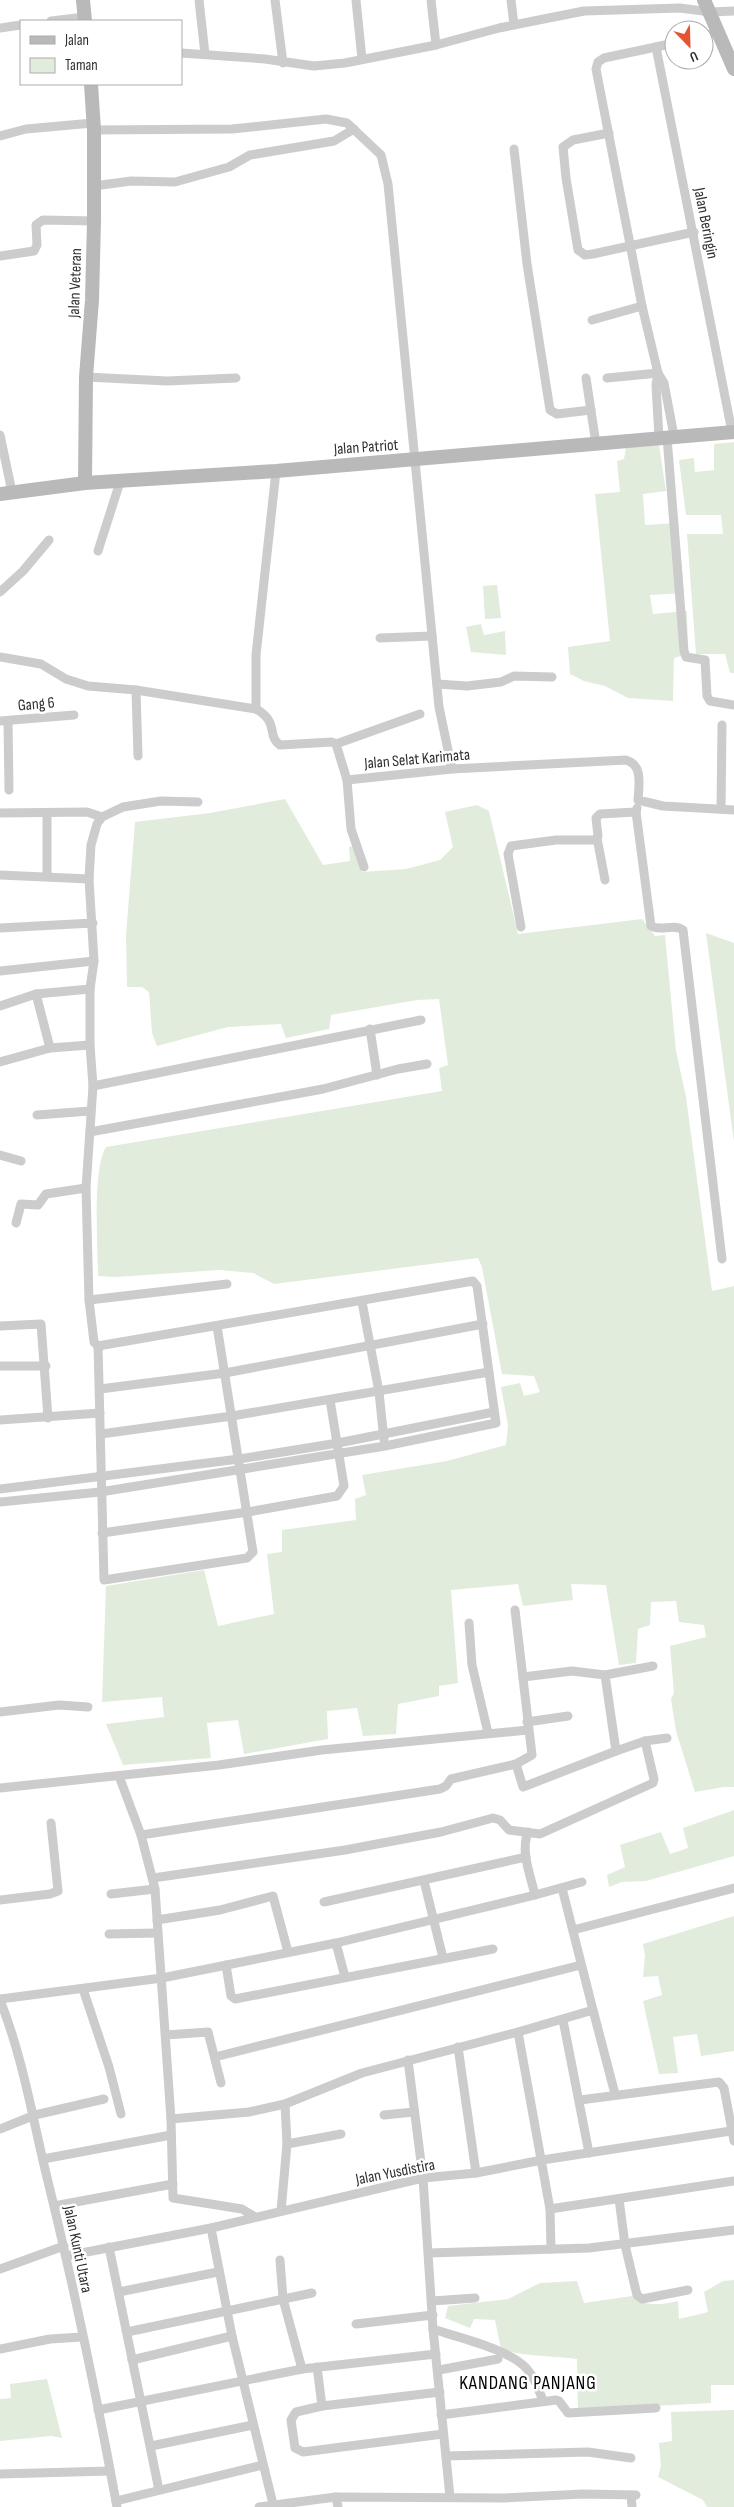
<svg xmlns="http://www.w3.org/2000/svg" width="734" height="2507" font-family="'Sofia Sans Condensed',sans-serif">
<rect width="100%" height="100%" fill="#fff"/>
<g fill="#e1ecdd">
<path d="M734,442V673H730L725,654H696L687,534H723L721,515H686L679,460L694,458L695,472L714,470V444Z"/>
<path d="M659,445L666,491L643,494L645,525L678,523L684,593L650,595L653,614L687,611L688,654L674,658L673,701L628,698L605,686L584,681L570,674L568,647L610,641L595,494L620,492L617,461L624,459L626,447Z"/>
<path d="M497,585L501,618L485,619L483,586Z"/>
<path d="M481,624L484,635L505,631L506,655L471,652L466,627Z"/>
<path d="M285,799L323,865L350,861L349,847L354,846L362,872L406,869L440,860L453,847L445,812L477,805L489,811L518,934L642,919L655,936L665,935L676,1051L686,1097L712,1291L734,1286V1787H724L695,1792L676,1731L671,1699L674,1693L670,1646L706,1637L704,1625L679,1622L676,1601L651,1602L650,1625L638,1629L636,1663L619,1665L606,1585L571,1584L573,1600L523,1606L518,1584L451,1590L458,1683L439,1686V1696L398,1704L396,1734L363,1736L357,1708L327,1711L328,1739L244,1754L238,1720L207,1723L211,1758L123,1765L106,1724L164,1717L162,1697L102,1702L106,1586L204,1570L218,1626L274,1614L267,1554L282,1552V1530L356,1520L355,1499L366,1495L362,1475L447,1461L506,1445L508,1425L501,1387L520,1383L524,1396L540,1392L534,1376L502,1374L482,1267L478,1258L274,1284L253,1273L219,1270L116,1277L98,1276C98,1248 92,1169 106,1147L442,1091L439,1068L448,1065L439,999L417,1000L331,1015L329,1029L286,1038L281,1024L228,1027L157,1046L152,1033L149,992L142,987H127L126,935L135,822L210,813Z"/>
<path d="M706,933L734,943V1142Z"/>
<path d="M734,1810V1856L646,1881L622,1882L609,1887L607,1875L625,1867L620,1845L661,1832L670,1854L688,1848L683,1828Z"/>
<path d="M734,1916V2051L701,2056L697,2034L673,2037L678,2073L659,2074L643,2001L662,1995L658,1976L643,1977L645,1956L643,1944Z"/>
<path d="M734,2280V2385H711V2403L578,2410L577,2359C552,2356 525,2357 501,2349L495,2320L474,2319L470,2328L445,2318L448,2306L508,2299L540,2283L577,2281L584,2303L632,2296C645,2307 662,2305 678,2301L679,2319L708,2312L704,2292L723,2281Z"/>
<path d="M47,2379L62,2438L51,2436L0,2441V2399L11,2398L10,2384Z"/>
<path d="M734,2410V2507H707L703,2500L658,2477L661,2466L659,2443L672,2441L671,2412Z"/>
</g>
<g fill="none" stroke-linecap="round" stroke-linejoin="round">
<g stroke="#ccc" stroke-width="9">
<path d="M199,0L205,54"/>
<path d="M275,0L283,63"/>
<path d="M356,0L362,59"/>
<path d="M431,0L436,45"/>
<path d="M511,0L514,25"/>
<path d="M51,21L85,17"/>
<path d="M0,28L21,25"/>
<path d="M704,36L718,32"/>
<path d="M674,43L656,47L732,432"/>
<path d="M656,47L604,58L598,62L596,69L642,306L658,373L664,383L674,436"/>
<path d="M181,53L265,59L314,66L345,63L436,45L499,28L584,11L680,8L710,12L734,11"/>
<path d="M94,130L232,129L326,119L347,123L381,155L388,184L439,707L452,769"/>
<path d="M609,133L573,140L563,147L566,178L578,250L585,255L593,254L694,232"/>
<path d="M0,136L26,129L93,123"/>
<path d="M514,149L527,264L550,410L557,414L591,410"/>
<path d="M94,186L131,181L175,182L229,167L250,155L334,141L354,129"/>
<path d="M0,256L34,251L37,245L36,225L43,220L94,221"/>
<path d="M592,320L642,306"/>
<path d="M658,373L656,385L659,438"/>
<path d="M86,377L167,381L236,378"/>
<path d="M586,378L596,444"/>
<path d="M607,378L658,373"/>
<path d="M0,435L12,492"/>
<path d="M667,437L684,651L686,657L705,660L707,696L710,701L734,705"/>
<path d="M98,551L120,482"/>
<path d="M0,592L23,571L49,540"/>
<path d="M380,638L432,636"/>
<path d="M0,657L41,664L66,679L88,686L136,690L256,709C280,723 266,735 280,745L332,742L336,744L347,780L452,769L626,760C643,765 639,784 638,800L663,806L734,810"/>
<path d="M437,684L467,686L501,682L514,676L552,677"/>
<path d="M136,690L138,756"/>
<path d="M256,709V655L276,471"/>
<path d="M0,721L74,715"/>
<path d="M8,721L9,790"/>
<path d="M336,744L420,714"/>
<path d="M347,780L351,829L364,867"/>
<path d="M198,802L161,801L123,807L102,817L97,824L91,845L89,879L94,961L90,989V1045L93,1086L86,1188L89,1300L94,1342L98,1346L104,1580L247,1558L253,1552L217,1326"/>
<path d="M721,809L722,725"/>
<path d="M636,812L651,926C661,932 673,923 683,930L722,1259"/>
<path d="M0,813L87,812L102,817"/>
<path d="M597,838L605,880"/>
<path d="M0,875L89,879"/>
<path d="M47,876V814"/>
<path d="M521,927L508,854L511,846L556,840H595L598,836L596,818L600,814L636,812L637,808"/>
<path d="M0,928L93,923"/>
<path d="M0,971L94,961"/>
<path d="M36,994L50,1048"/>
<path d="M0,1006L36,994L90,989"/>
<path d="M370,1029L377,1075"/>
<path d="M0,1062L50,1048L90,1045"/>
<path d="M93,1086L421,1020"/>
<path d="M37,1115L90,1111"/>
<path d="M90,1132L323,1089L398,1069L427,1064"/>
<path d="M0,1155L21,1161"/>
<path d="M16,1223L21,1204L38,1205L46,1194L86,1188"/>
<path d="M89,1300L227,1284"/>
<path d="M362,1302L379,1392L384,1440"/>
<path d="M0,1326L41,1324L48,1418"/>
<path d="M0,1366H46"/>
<path d="M100,1389L225,1373L483,1324"/>
<path d="M0,1420L100,1413"/>
<path d="M101,1434L232,1416L489,1372"/>
<path d="M0,1489L239,1459L338,1443L494,1412"/>
<path d="M0,1502L100,1492L385,1446L496,1423L477,1286L473,1281L98,1346"/>
<path d="M102,1533L248,1512L337,1496L344,1486L330,1400"/>
<path d="M469,1623L472,1665L488,1733"/>
<path d="M523,1677L572,1671L605,1675L653,1666"/>
<path d="M0,1712L59,1705L88,1707"/>
<path d="M527,1722L568,1716"/>
<path d="M616,1751L645,1741"/>
<path d="M516,1764L523,1787L616,1751L605,1675"/>
<path d="M119,1776L141,1835L155,1889L171,2119L249,2112L285,2104L362,2073L518,2032"/>
<path d="M0,1788L219,1765L322,1750L528,1730"/>
<path d="M528,1832C520,1851 531,1877 535,1895"/>
<path d="M141,1835L440,1789L446,1786L451,1779L516,1764L532,1755L515,1610"/>
<path d="M153,1878L345,1850L441,1832L493,1818L500,1820L509,1830L540,1834L653,1783L654,1779L645,1741L667,1738"/>
<path d="M424,1881L443,1958"/>
<path d="M562,1888L593,2010"/>
<path d="M111,1894L155,1889"/>
<path d="M0,1900L50,1894L58,1891L51,1823"/>
<path d="M324,1902L526,1857"/>
<path d="M157,1920L220,1910L273,1896L288,1952"/>
<path d="M573,1930L734,1888"/>
<path d="M109,1934L157,1933"/>
<path d="M336,1943L345,1977"/>
<path d="M226,1965L231,1996L235,1999L493,1949"/>
<path d="M83,1989L109,2067L121,2114"/>
<path d="M0,1999L162,1978L336,1943L535,1895L582,1882"/>
<path d="M0,2000C21,2053 31,2109 44,2165C72,2278 96,2392 117,2507"/>
<path d="M563,2020L589,2153"/>
<path d="M166,2035L208,2032L221,2083"/>
<path d="M458,2047L476,2173"/>
<path d="M215,2057L581,1965"/>
<path d="M408,2060L423,2178L433,2329L450,2497"/>
<path d="M615,2094L593,2010L518,2032L550,2209L734,2181"/>
<path d="M580,2100L719,2082L724,2088L734,2141"/>
<path d="M384,2115L414,2112"/>
<path d="M171,2119L173,2198L242,2209L255,2217"/>
<path d="M0,2129L35,2115L104,2099"/>
<path d="M287,2144L341,2134"/>
<path d="M43,2159L171,2135"/>
<path d="M619,2199L625,2245L637,2295L642,2299L688,2290"/>
<path d="M54,2206L173,2184"/>
<path d="M550,2209L551,2249"/>
<path d="M281,2211L287,2144L285,2104"/>
<path d="M211,2228L232,2336L273,2504"/>
<path d="M109,2247L159,2490"/>
<path d="M429,2253L589,2248L734,2230"/>
<path d="M66,2256L211,2228L423,2178L476,2173L542,2160L731,2131"/>
<path d="M280,2260L283,2299L302,2369"/>
<path d="M0,2269L64,2246"/>
<path d="M119,2292L218,2272"/>
<path d="M432,2301L475,2298"/>
<path d="M356,2324L433,2315"/>
<path d="M433,2329C459,2338 510,2349 527,2369C535,2378 539,2390 543,2401"/>
<path d="M127,2332L312,2293"/>
<path d="M0,2349L50,2339L82,2337"/>
<path d="M132,2360L232,2336"/>
<path d="M317,2367L322,2406"/>
<path d="M439,2370L498,2359"/>
<path d="M440,2392L322,2406L296,2412L291,2420L295,2448L303,2452L443,2434"/>
<path d="M98,2410L302,2369L436,2354"/>
<path d="M441,2415L556,2400L559,2401L568,2413L656,2408"/>
<path d="M151,2446L253,2425"/>
<path d="M446,2456L588,2452L631,2458"/>
<path d="M0,2474L110,2471"/>
<path d="M631,2495L632,2507"/>
<path d="M336,2497L338,2507"/>
<path d="M116,2501L263,2465"/>
<path d="M259,2507L336,2497L503,2498L583,2494L636,2495"/>
</g>
<g stroke="#b9b9b9" stroke-width="14">
<path d="M83,0L85,21"/>
<path d="M704,0L734,69"/>
<path d="M85,483L86,377L92,300L94,221V130L91,84"/>
<path d="M0,494L85,483L276,471L734,432"/>
</g>
</g>
<g text-anchor="middle" stroke-width="5" stroke-linejoin="round" paint-order="stroke">
<g font-size="16" fill="#2f2f2f" stroke="#fff">
<text transform="translate(707 223) rotate(79)" y="6">Jalan Beringin</text>
<text transform="translate(74 283) rotate(-88)" y="6">Jalan Veteran</text>
<text transform="translate(366 446) rotate(-4)" y="6">Jalan Patriot</text>
<text transform="translate(36 703) rotate(-5)" y="6">Gang 6</text>
<text transform="translate(417 758) rotate(-5)" y="6">Jalan Selat Karimata</text>
<text transform="translate(395 2171) rotate(-11)" y="6">Jalan Yusdistira</text>
<text transform="translate(79 2249) rotate(78)" y="6">Jalan Kunti Utara</text>
</g>
<g font-size="19" letter-spacing="1" fill="#000" stroke="#fff">
<text x="528" y="2389">KANDANG PANJANG</text>
</g>
</g>
<rect x="20" y="20" width="162" height="65" fill="#ffffff" stroke="#acacac"/>
<rect x="30" y="36" width="25" height="8" fill="#b9b9b9" stroke="#acacac"/>
<text x="65" y="45" font-size="15" fill="#2f2f2f">Jalan</text>
<rect x="30" y="58" width="25" height="15" fill="#e1ecdd" stroke="#acacac"/>
<text x="65" y="70" font-size="15" fill="#2f2f2f">Taman</text>
<g transform="translate(689 45) rotate(157)"><circle r="24" fill="#ffffff" stroke="#acacac"/>
<path d="M0-4L9 19L0 12L-9 19Z" fill="#e55332"/>
<text y="-8" font-size="14" font-weight="bold" text-anchor="middle" fill="#2f2f2f">U</text>
</g>
</svg>
